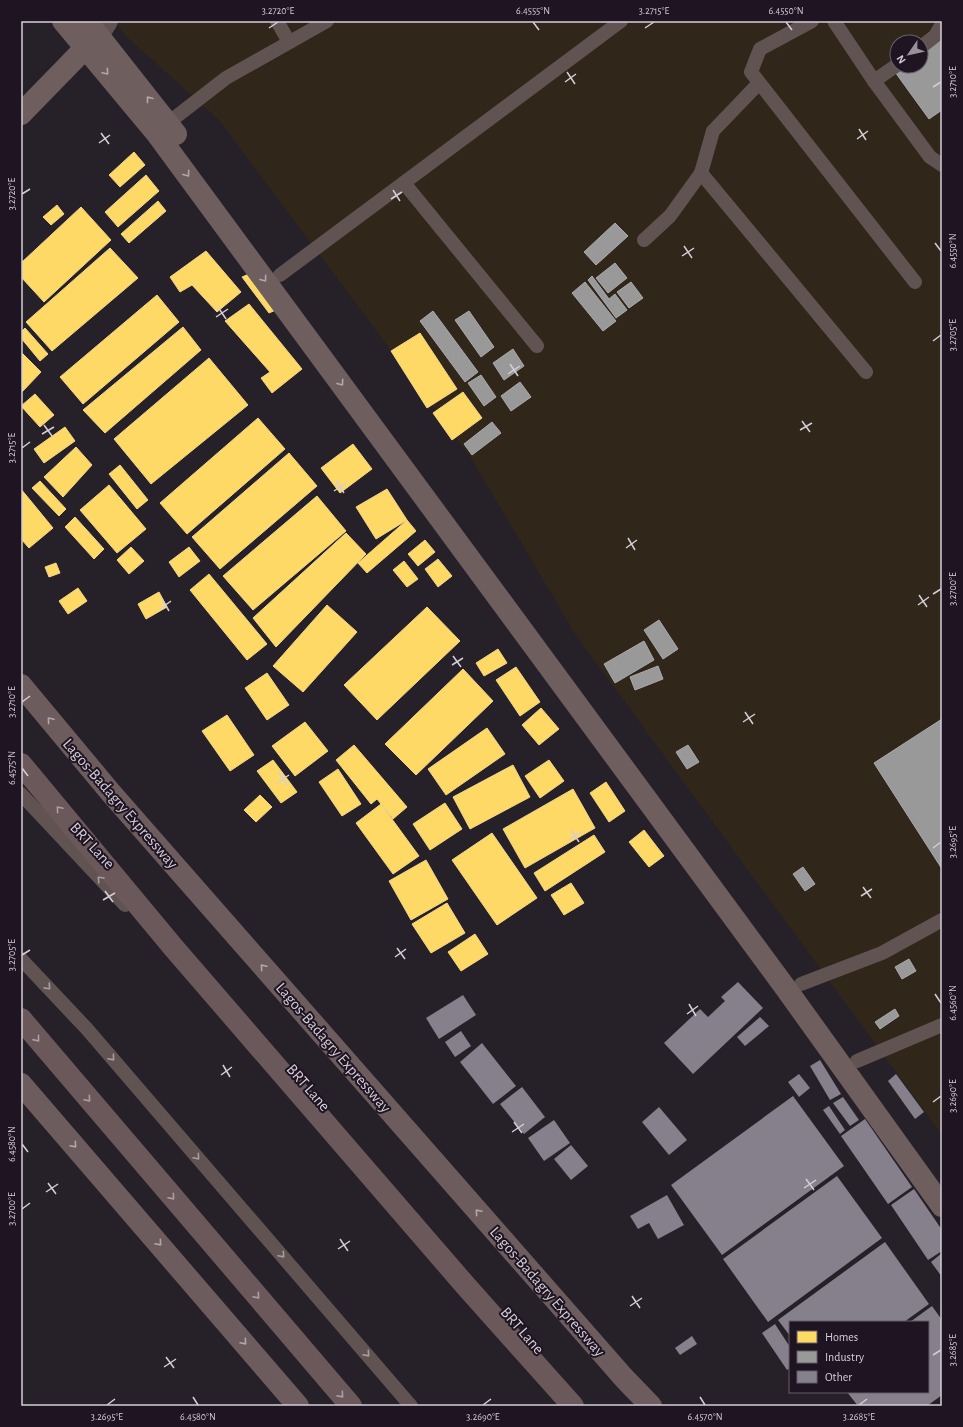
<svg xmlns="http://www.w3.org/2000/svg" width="963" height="1427" font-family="'Alegreya Sans',sans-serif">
<rect width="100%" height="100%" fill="#262028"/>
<path fill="#30261a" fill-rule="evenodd" d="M114,21H942V1135L575,634L471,458L219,120L129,39ZM897,42H921V66H897Z"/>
<g fill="#ffd966" stroke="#f2d688">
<path d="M134,152L145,165L120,187L109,175Z"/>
<path d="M146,175L159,191L118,227L105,212Z"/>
<path d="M158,201L166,211L129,243L121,234Z"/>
<path d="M57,205L64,214L51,225L43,217Z"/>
<path d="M81,207L111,240L44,302L21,277V263Z"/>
<path d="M110,248L138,278L52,351L26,322Z"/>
<path d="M206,251L241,292L217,312L192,285L180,292L170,277Z"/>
<path d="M249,274L278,309L269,313L242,277Z"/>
<path d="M157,295L179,322L83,404L60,377Z"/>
<path d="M249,304L302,369L272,393L261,378L270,372L225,321Z"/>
<path d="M183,327L201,350L105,433L83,410Z"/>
<path d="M25,328L48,354L40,361L21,338V332Z"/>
<path d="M420,333L457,389L427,408L391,351Z"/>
<path d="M21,352L41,372L21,393Z"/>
<path d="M209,358L248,405L151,484L114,439Z"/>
<path d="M463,392L482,418L452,440L433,413Z"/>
<path d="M35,394L54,415L40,427L21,406Z"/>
<path d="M258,418L285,449L187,534L160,503Z"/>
<path d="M65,427L75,441L44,463L34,449Z"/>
<path d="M353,444L372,469L340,493L321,468Z"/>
<path d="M76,447L92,465L63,497L44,477Z"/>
<path d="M289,453L317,486L220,569L192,537Z"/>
<path d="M120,465L148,500L137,509L109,474Z"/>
<path d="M40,481L66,509L59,516L32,488Z"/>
<path d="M109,485L146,529L117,553L80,510Z"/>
<path d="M21,489L53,528L29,548L21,539Z"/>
<path d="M387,489L407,520L376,539L356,507Z"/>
<path d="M317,496L346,531L253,610L223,576Z"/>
<path d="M75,517L104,549L94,559L65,527Z"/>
<path d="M407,520L416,531L367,573L358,563Z"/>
<path d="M346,533L366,554L276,647L253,618Z"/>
<path d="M425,540L435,552L418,566L408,554Z"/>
<path d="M131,547L144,561L129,574L117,560Z"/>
<path d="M189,547L200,561L179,577L169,562Z"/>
<path d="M438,559L452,576L438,587L425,569Z"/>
<path d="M404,561L418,579L407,587L393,570Z"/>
<path d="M56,563L60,573L49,577L45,567Z"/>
<path d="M209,574L267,644L247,660L190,590Z"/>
<path d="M78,588L87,601L68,614L59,601Z"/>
<path d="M159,592L167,607L146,619L138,604Z"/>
<path d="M327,605L357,632L303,692L273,666Z"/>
<path d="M427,607L460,641L377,720L344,685Z"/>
<path d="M498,649L507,663L484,676L476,663Z"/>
<path d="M516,667L540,702L520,716L496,680Z"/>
<path d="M463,669L493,701L416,775L385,744Z"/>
<path d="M267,673L289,705L267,720L245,688Z"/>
<path d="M541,708L559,729L539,745L522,725Z"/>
<path d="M227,715L254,755L230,771L202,731Z"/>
<path d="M305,722L328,751L295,776L272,746Z"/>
<path d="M487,728L505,754L446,795L428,769Z"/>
<path d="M354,745L407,807L393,819L377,799L371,804L336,760Z"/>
<path d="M273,760L297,792L281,803L257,771Z"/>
<path d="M549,760L564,781L540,798L525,776Z"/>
<path d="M513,765L530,797L470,829L453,797Z"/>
<path d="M338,769L361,804L342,816L319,782Z"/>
<path d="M606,782L625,811L609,822L590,793Z"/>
<path d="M573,789L595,828L525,868L503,829Z"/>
<path d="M260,795L272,807L256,822L244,810Z"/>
<path d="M445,803L462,829L430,850L413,824Z"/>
<path d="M381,804L419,856L393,874L356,823Z"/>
<path d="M644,830L664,856L649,867L629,842Z"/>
<path d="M492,833L537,898L497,925L452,860Z"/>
<path d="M594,835L605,852L545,891L534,873Z"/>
<path d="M426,860L448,899L411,920L389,881Z"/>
<path d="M571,883L584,903L564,915L551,895Z"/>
<path d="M447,903L465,933L431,953L412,924Z"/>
<path d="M475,934L488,954L461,971L448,952Z"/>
</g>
<g fill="#999" stroke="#aba9ac">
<path d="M942,39V110L929,119L895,72L904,66H921V54Z"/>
<path d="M615,223L628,236L596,265L584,252Z"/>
<path d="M615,263L627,278L608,293L596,278Z"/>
<path d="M592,276L609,299L615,294L627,310L616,318L588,280Z"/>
<path d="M585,282L616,321L603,331L572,293Z"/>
<path d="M631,282L643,298L629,308L617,292Z"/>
<path d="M433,311L478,372L465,382L420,321Z"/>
<path d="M469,311L494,347L481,357L455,320Z"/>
<path d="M513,349L524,366L504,380L493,363Z"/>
<path d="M481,375L496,397L484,406L468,383Z"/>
<path d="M520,382L531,397L511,411L501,396Z"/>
<path d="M492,422L501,433L472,455L464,444Z"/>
<path d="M659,620L678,649L663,659L644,630Z"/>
<path d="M644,641L654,660L615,683L604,664Z"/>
<path d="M658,666L663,679L635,690L630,677Z"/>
<path d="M942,719V869L874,763Z"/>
<path d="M688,745L699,762L687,769L676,752Z"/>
<path d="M803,867L815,884L805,891L793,874Z"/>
<path d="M909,959L916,971L902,979L895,967Z"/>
<path d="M895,1009L899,1016L880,1029L875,1022Z"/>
</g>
<g fill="#867f8c">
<path d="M738,982L763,1008L693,1074L664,1043L700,1009L708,1017L725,1001L721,997Z"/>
<path d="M463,995L476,1015L439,1039L426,1018Z"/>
<path d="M760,1017L769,1026L745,1046L737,1037Z"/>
<path d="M461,1031L471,1046L455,1057L445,1042Z"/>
<path d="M482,1043L516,1086L493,1104L460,1062Z"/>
<path d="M820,1060L841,1094L830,1100L810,1066Z"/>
<path d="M799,1074L810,1088L799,1097L788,1082Z"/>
<path d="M896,1074L924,1112L915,1119L888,1081Z"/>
<path d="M522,1087L545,1117L524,1134L500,1104Z"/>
<path d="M793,1096L844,1166L722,1255L671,1185Z"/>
<path d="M843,1097L859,1120L850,1126L833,1103Z"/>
<path d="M829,1106L845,1130L840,1134L823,1110Z"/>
<path d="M659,1107L687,1140L669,1155L642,1122Z"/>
<path d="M865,1119L912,1187L888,1204L841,1136Z"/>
<path d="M554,1120L570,1143L544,1161L528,1138Z"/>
<path d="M571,1145L588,1166L571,1180L554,1159Z"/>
<path d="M837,1176L882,1238L768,1322L723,1259Z"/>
<path d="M914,1189L942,1230V1251L928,1260L891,1205Z"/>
<path d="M667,1195L684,1225L658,1239L649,1223L638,1229L630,1216Z"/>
<path d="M885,1242L929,1304L904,1322H790V1336L778,1320Z"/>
<path d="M942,1253V1277L931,1262Z"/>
<path d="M932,1306L942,1320V1395L927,1406H858L847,1392H928V1322H910Z"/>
<path d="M775,1324L790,1347V1368L787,1370L762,1333Z"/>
<path d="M692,1336L697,1344L680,1355L675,1348Z"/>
</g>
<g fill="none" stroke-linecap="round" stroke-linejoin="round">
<g stroke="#615352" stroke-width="14">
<path d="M277,21L289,42"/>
<path d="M812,21L760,49L751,72L915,282"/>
<path d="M834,21L874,81L897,65"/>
<path d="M921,47L935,36L942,24"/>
<path d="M874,81L930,157L942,165"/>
<path d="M168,123L226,78L327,21"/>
<path d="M701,173L866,372"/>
<path d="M404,183L537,346"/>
<path d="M644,240L670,216L701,173L713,131L759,83"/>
<path d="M280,275L621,21"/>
<path d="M21,794L125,905"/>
<path d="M21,959L87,1029L411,1406"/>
<path d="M801,984L882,953L942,920"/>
<path d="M857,1061L942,1025"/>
</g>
<path stroke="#615352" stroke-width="22" d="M98,35L107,21"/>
<g stroke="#6e5e5e" stroke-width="22">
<path d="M63,21L157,134L787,990L942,1206"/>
<path d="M87,21L176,134"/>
<path d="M21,114L95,38"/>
</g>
<g stroke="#6d5c5d" stroke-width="22">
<path d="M21,685L111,793L624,1378L651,1406"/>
<path d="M21,1084L298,1406"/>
</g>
<g stroke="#6a585a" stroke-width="22">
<path d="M21,764L173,947L465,1285L573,1406"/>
<path d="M21,1019L351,1406"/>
</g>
</g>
<defs><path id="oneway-chevron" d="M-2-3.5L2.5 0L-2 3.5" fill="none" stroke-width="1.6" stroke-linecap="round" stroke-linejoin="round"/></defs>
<g stroke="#b1a7ad">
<use href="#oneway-chevron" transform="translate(106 72) rotate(50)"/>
<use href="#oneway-chevron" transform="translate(149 99) rotate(-128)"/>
<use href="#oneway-chevron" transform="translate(187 174) rotate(54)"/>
<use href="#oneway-chevron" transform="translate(264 279) rotate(54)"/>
<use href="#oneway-chevron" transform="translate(341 383) rotate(54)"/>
</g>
<g stroke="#b1a6ad">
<use href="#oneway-chevron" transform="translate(50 720) rotate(-130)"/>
<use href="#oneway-chevron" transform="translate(263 967) rotate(-131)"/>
<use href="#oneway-chevron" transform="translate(74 1145) rotate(49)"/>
<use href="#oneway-chevron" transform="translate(478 1212) rotate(-131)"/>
<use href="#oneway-chevron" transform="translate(159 1243) rotate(49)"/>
<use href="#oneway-chevron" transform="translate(244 1342) rotate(49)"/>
</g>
<g stroke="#aa9fa6">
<use href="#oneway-chevron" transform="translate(59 809) rotate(-130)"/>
<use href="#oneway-chevron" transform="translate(37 1039) rotate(51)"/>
<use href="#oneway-chevron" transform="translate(88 1099) rotate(49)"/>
<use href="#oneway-chevron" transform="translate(172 1197) rotate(49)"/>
<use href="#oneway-chevron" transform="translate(257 1296) rotate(49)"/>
<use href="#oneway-chevron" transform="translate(341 1395) rotate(49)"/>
</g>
<g stroke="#a79da2">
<use href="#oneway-chevron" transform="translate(100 879) rotate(-133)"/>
<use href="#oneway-chevron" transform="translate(48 987) rotate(47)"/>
<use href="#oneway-chevron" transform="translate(112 1058) rotate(49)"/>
<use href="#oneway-chevron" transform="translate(197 1157) rotate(49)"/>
<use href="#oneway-chevron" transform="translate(282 1255) rotate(49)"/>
<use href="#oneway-chevron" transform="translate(367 1354) rotate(49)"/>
</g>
<path fill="none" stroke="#d5ced8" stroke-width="1.5" d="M533,22L539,30M786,22L792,30M269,28L278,22M645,28L654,22M567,72L575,84M565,82L576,74M933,87L941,82M859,129L866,140M101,133L109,144M857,139L868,131M99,143L110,135M393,190L400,201M22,194L30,189M391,199L402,192M935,243L941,251M684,246L692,258M682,256L694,248M218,307L226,319M216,317L228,309M933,341L941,335M510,364L518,376M508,374L520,366M802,421L810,432M44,425L52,436M800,430L812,423M42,434L54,427M22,448L30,442M336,481L344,493M334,491L346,483M628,538L635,550M626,548L637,540M933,594L941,589M919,595L927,607M162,599L169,611M918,605L929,597M160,609L171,601M453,656L461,667M452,665L463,658M22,702L30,696M745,712L753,724M743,722L755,714M22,768L28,776M279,773L287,785M277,783L289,775M571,830L579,842M569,840L581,832M933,848L941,842M863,887L871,898M105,891L113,902M861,896L872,889M103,900L115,893M397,948L405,959M22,955L30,950M395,957L406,949M935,994L941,1003M689,1004L696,1016M687,1014L698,1006M223,1065L230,1077M221,1075L232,1067M933,1102L941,1096M514,1122L522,1133M512,1132L524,1124M22,1144L28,1152M806,1179L814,1190M48,1183L56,1194M804,1188L816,1180M46,1192L58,1184M22,1209L30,1203M340,1239L348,1251M338,1249L350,1241M632,1296L640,1308M630,1306L642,1298M933,1355L941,1350M166,1357L174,1368M164,1367L176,1359M193,1397L198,1405M700,1397L705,1405M107,1405L115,1399M483,1405L491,1399M859,1405L867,1399"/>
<g text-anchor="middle" stroke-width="4" stroke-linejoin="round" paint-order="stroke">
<g font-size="16" fill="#d5ced8" stroke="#1e1422">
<text transform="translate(121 803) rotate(49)" y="6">Lagos-Badagry Expressway</text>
<text transform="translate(93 845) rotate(47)" y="6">BRT Lane</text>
<text transform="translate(334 1047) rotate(49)" y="6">Lagos-Badagry Expressway</text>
<text transform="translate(309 1087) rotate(49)" y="6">BRT Lane</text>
<text transform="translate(548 1291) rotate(49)" y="6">Lagos-Badagry Expressway</text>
<text transform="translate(523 1330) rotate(49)" y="6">BRT Lane</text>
</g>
</g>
<rect width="963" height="1427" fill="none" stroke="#1e1422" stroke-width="44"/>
<rect x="789" y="1321" width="140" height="72" fill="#1e1422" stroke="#675e6b"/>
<rect x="797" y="1331" width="20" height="12" fill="#ffd966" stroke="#675e6b"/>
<text x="825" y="1341" font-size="12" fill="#d5ced8">Homes</text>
<rect x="797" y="1351" width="20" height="12" fill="#999999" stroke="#675e6b"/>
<text x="825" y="1361" font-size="12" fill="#d5ced8">Industry</text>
<rect x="797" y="1371" width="20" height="12" fill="#867f8c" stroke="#675e6b"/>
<text x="825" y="1381" font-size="12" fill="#d5ced8">Other</text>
<g transform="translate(909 54) rotate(236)"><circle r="19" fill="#1e1422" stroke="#675e6b"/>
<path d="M0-3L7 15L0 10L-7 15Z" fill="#98919a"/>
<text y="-6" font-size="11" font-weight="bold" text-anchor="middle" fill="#d5ced8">N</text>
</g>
<rect x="22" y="22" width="919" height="1383" fill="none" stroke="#d5ced8" stroke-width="1.5"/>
<g font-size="10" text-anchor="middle" fill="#d5ced8">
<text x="278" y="14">3.2720°E</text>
<text x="533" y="14">6.4555°N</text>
<text x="654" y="14">3.2715°E</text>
<text x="786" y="14">6.4550°N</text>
<text transform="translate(952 82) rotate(-90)" y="4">3.2710°E</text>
<text transform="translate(11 194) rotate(-90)" y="4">3.2720°E</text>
<text transform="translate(952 251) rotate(-90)" y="4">6.4550°N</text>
<text transform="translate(952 335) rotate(-90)" y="4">3.2705°E</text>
<text transform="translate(11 448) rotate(-90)" y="4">3.2715°E</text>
<text transform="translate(952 589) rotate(-90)" y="4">3.2700°E</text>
<text transform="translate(11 702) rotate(-90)" y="4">3.2710°E</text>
<text transform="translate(11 768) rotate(-90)" y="4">6.4575°N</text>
<text transform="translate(952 842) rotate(-90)" y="4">3.2695°E</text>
<text transform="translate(11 955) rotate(-90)" y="4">3.2705°E</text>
<text transform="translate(952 1003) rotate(-90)" y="4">6.4560°N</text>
<text transform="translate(952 1096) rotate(-90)" y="4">3.2690°E</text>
<text transform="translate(11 1144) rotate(-90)" y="4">6.4580°N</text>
<text transform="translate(11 1209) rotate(-90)" y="4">3.2700°E</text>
<text transform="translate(952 1350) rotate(-90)" y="4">3.2685°E</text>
<text x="107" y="1420">3.2695°E</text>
<text x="198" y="1420">6.4580°N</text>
<text x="483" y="1420">3.2690°E</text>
<text x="705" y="1420">6.4570°N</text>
<text x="859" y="1420">3.2685°E</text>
</g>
</svg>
